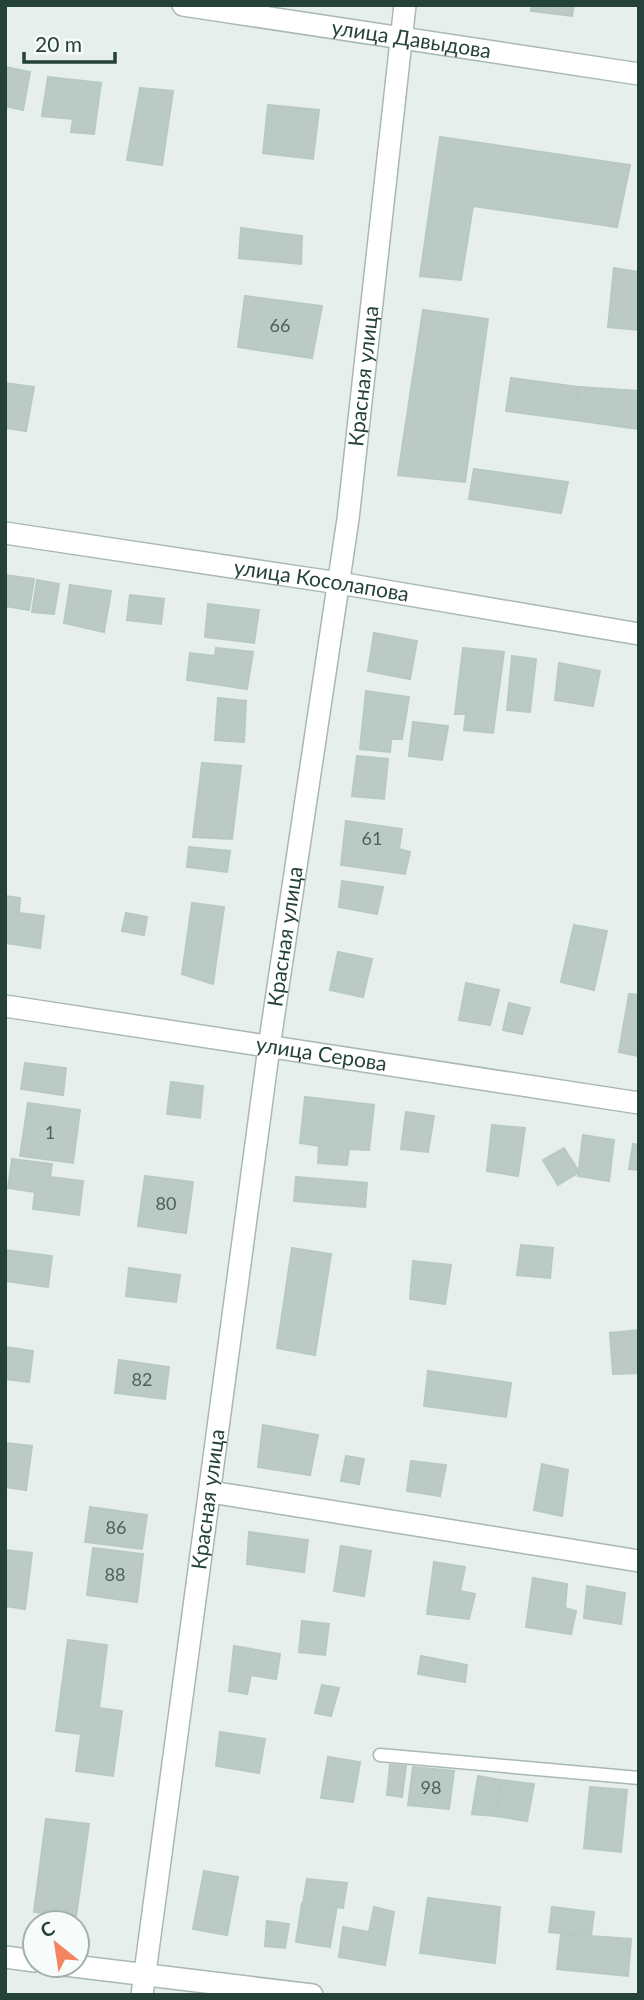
<svg xmlns="http://www.w3.org/2000/svg" width="644" height="2000" font-family="Lato,sans-serif">
<rect width="100%" height="100%" fill="#e6efeb"/>
<g fill="#bbcac4" stroke="#b8c9c2" stroke-width="2">
<path d="M532,5H574L572,16L531,11Z"/>
<path d="M5,67L30,72L23,110L5,106Z"/>
<path d="M48,77L101,83L94,134L71,132L73,119L42,116Z"/>
<path d="M140,88L173,91L162,165L127,160Z"/>
<path d="M268,105L319,110L313,159L263,153Z"/>
<path d="M440,137L630,165L617,227L473,206L461,280L420,276Z"/>
<path d="M241,228L302,236L301,264L239,258Z"/>
<path d="M614,268L639,272V330L608,327Z"/>
<path d="M245,296L322,306L312,358L238,347Z"/>
<path d="M423,310L488,319L465,482L398,475Z"/>
<path d="M511,378L579,387L574,420L506,411Z"/>
<path d="M5,383L34,387L26,431L5,428Z"/>
<path d="M579,387L639,391V429L574,420Z"/>
<path d="M474,469L568,482L561,513L469,499Z"/>
<path d="M5,575L34,579L29,610L5,606Z"/>
<path d="M37,580L59,584L54,614L32,612Z"/>
<path d="M70,585L111,591L104,632L64,623Z"/>
<path d="M130,595L164,599L161,624L127,620Z"/>
<path d="M208,604L259,610L254,643L205,637Z"/>
<path d="M374,633L417,641L410,679L368,671Z"/>
<path d="M216,648L253,652L247,689L187,680L190,653L215,656Z"/>
<path d="M463,648L504,652L493,733L464,730L466,714H455Z"/>
<path d="M512,656L536,659L530,712L507,710Z"/>
<path d="M559,663L600,671L593,706L555,700Z"/>
<path d="M366,691L409,697L402,739H391L390,752L360,749Z"/>
<path d="M218,698L246,701L244,742L215,740Z"/>
<path d="M413,722L448,726L442,760L409,756Z"/>
<path d="M357,756L388,759L384,799L352,796Z"/>
<path d="M202,763L241,766L232,839L193,837Z"/>
<path d="M346,821L402,829L399,849L410,852L405,874L341,865Z"/>
<path d="M189,847L230,851L227,872L187,867Z"/>
<path d="M342,881L383,887L377,914L339,907Z"/>
<path d="M5,896L20,898L19,913L44,916L40,948L5,943Z"/>
<path d="M192,903L224,907L213,984L182,974Z"/>
<path d="M126,913L147,917L144,935L122,931Z"/>
<path d="M574,925L607,931L594,990L561,982Z"/>
<path d="M338,952L372,959L363,997L330,990Z"/>
<path d="M466,983L499,990L490,1025L459,1020Z"/>
<path d="M629,994L639,995L638,1056L619,1052Z"/>
<path d="M509,1003L530,1008L522,1034L503,1030Z"/>
<path d="M25,1063L66,1068L63,1095L21,1089Z"/>
<path d="M171,1082L203,1086L200,1118L167,1114Z"/>
<path d="M305,1097L374,1105L369,1150L349,1149L347,1165L318,1163L319,1146L300,1143Z"/>
<path d="M28,1103L80,1110L73,1163L20,1156Z"/>
<path d="M406,1112L434,1116L428,1152L401,1149Z"/>
<path d="M492,1125L525,1128L518,1176L487,1171Z"/>
<path d="M583,1135L614,1140L609,1181L578,1176Z"/>
<path d="M633,1144L639,1145V1170L629,1169Z"/>
<path d="M564,1148L579,1172L558,1185L543,1160Z"/>
<path d="M12,1159L52,1164L50,1177L83,1181L79,1215L33,1209L35,1192L8,1188Z"/>
<path d="M145,1176L193,1182L186,1233L138,1226Z"/>
<path d="M296,1177L367,1183L365,1207L294,1201Z"/>
<path d="M521,1245L553,1248L550,1278L517,1275Z"/>
<path d="M292,1248L331,1254L315,1355L277,1348Z"/>
<path d="M5,1250L52,1256L48,1287L5,1281Z"/>
<path d="M413,1261L451,1265L445,1304L410,1299Z"/>
<path d="M129,1268L180,1275L176,1302L126,1296Z"/>
<path d="M639,1330V1373L613,1374L610,1333Z"/>
<path d="M5,1347L33,1351L29,1382L5,1379Z"/>
<path d="M119,1360L169,1367L165,1399L115,1393Z"/>
<path d="M428,1371L511,1383L506,1417L424,1406Z"/>
<path d="M263,1425L318,1435L310,1475L258,1467Z"/>
<path d="M5,1443L32,1446L26,1490L5,1487Z"/>
<path d="M346,1456L364,1459L359,1484L341,1481Z"/>
<path d="M411,1461L446,1465L440,1496L407,1491Z"/>
<path d="M542,1464L568,1470L562,1516L534,1510Z"/>
<path d="M90,1507L147,1515L142,1549L85,1542Z"/>
<path d="M249,1532L308,1540L304,1572L247,1564Z"/>
<path d="M341,1546L371,1551L364,1596L334,1591Z"/>
<path d="M93,1548L143,1554L137,1602L87,1595Z"/>
<path d="M5,1550L32,1553L25,1609L5,1606Z"/>
<path d="M434,1562L465,1567L460,1591L475,1594L469,1619L427,1614Z"/>
<path d="M533,1578L567,1584L565,1608L576,1611L571,1634L526,1627Z"/>
<path d="M587,1586L625,1593L621,1624L584,1618Z"/>
<path d="M302,1621L329,1624L325,1655L299,1652Z"/>
<path d="M68,1640L107,1645L99,1708L122,1711L113,1776L76,1771L81,1734L56,1731Z"/>
<path d="M234,1646L280,1654L276,1679L251,1675L247,1694L229,1691Z"/>
<path d="M421,1656L467,1665L465,1682L418,1674Z"/>
<path d="M322,1685L339,1688L331,1716L315,1713Z"/>
<path d="M220,1732L265,1739L259,1773L216,1766Z"/>
<path d="M328,1757L360,1762L353,1802L321,1798Z"/>
<path d="M390,1765L406,1766L402,1797L387,1795Z"/>
<path d="M413,1767L454,1771L449,1809L408,1805Z"/>
<path d="M478,1776L501,1780L495,1816L472,1814Z"/>
<path d="M501,1780L534,1784L527,1821L495,1816Z"/>
<path d="M590,1787L627,1790L621,1852L584,1848Z"/>
<path d="M46,1819L89,1824L76,1917L34,1912Z"/>
<path d="M204,1871L238,1877L227,1935L193,1929Z"/>
<path d="M307,1879L347,1883L343,1908L303,1903Z"/>
<path d="M428,1898L500,1907L495,1963L420,1953Z"/>
<path d="M302,1903L337,1906L330,1947L296,1942Z"/>
<path d="M374,1907L394,1912L385,1965L339,1957L343,1927L369,1932Z"/>
<path d="M552,1907L594,1912L591,1936L549,1932Z"/>
<path d="M267,1921L289,1924L285,1948L265,1946Z"/>
<path d="M561,1934L631,1939L628,1976L557,1969Z"/>
</g>
<g fill="none" stroke-linecap="round" stroke-linejoin="round">
<defs>
<path id="service" d="M380,1755L639,1778"/>
<g id="minor">
<path id="s1" d="M183,5L639,74"/>
<path id="s2" d="M5,533L339,583L639,634"/>
<path d="M211,1492L639,1561"/>
<path id="s3" d="M142,1995L269,1047L348,519L405,5"/>
</g>
<g id="tertiary">
<path id="s4" d="M5,1006L639,1103"/>
<path d="M5,1957L35,1961"/>
<path d="M65,1965L312,1995"/>
</g>
</defs>
<use href="#service" stroke="#a8b8b2" stroke-width="15"/>
<use href="#minor" stroke="#a8b8b2" stroke-width="24"/>
<use href="#tertiary" stroke="#a8b8b2" stroke-width="24"/>
<use href="#service" stroke="#fff" stroke-width="12"/>
<use href="#minor" stroke="#fff" stroke-width="21"/>
<use href="#tertiary" stroke="#fff" stroke-width="21"/>
</g>
<g text-anchor="middle" stroke-width="5" stroke-linejoin="round" paint-order="stroke">
<g font-size="18" fill="#4a645c">
<text x="280" y="332">66</text>
<text x="372" y="845">61</text>
<text x="50" y="1139">1</text>
<text x="166" y="1210">80</text>
<text x="142" y="1386">82</text>
<text x="116" y="1534">86</text>
<text x="115" y="1581">88</text>
<text x="431" y="1794">98</text>
</g>
<g font-size="21" fill="#24423a" stroke="#f7fbf9">
<text dy="7" stroke="none"><textPath href="#s1" startOffset="231">улица Давыдова</textPath></text>
<text dy="7" stroke="none"><textPath href="#s3" startOffset="1634">Красная улица</textPath></text>
<text dy="7" stroke="none"><textPath href="#s2" startOffset="320">улица Косолапова</textPath></text>
<text dy="7" stroke="none"><textPath href="#s3" startOffset="1068">Красная улица</textPath></text>
<text dy="7" stroke="none"><textPath href="#s4" startOffset="320">улица Серова</textPath></text>
<text dy="7" stroke="none"><textPath href="#s3" startOffset="500">Красная улица</textPath></text>
</g>
</g>
<rect width="644" height="2000" fill="none" stroke="#24423a" stroke-width="14"/>
<g transform="translate(56 1944) rotate(330)"><circle r="33" fill="#f7fbf9" stroke="#a3b1ad" stroke-width="2"/>
<path d="M0-5L12 26L0 18L-12 26Z" fill="#f4845f"/>
<text y="-10" font-size="19" font-weight="bold" text-anchor="middle" fill="#24423a">С</text>
</g>
<path d="M24 52v10h91v-10" fill="none" stroke="#24423a" stroke-width="3.5"/>
<text x="35" y="52" font-size="21" fill="#24423a" stroke="#f7fbf9" stroke-width="5" paint-order="stroke">20 m</text>
</svg>
